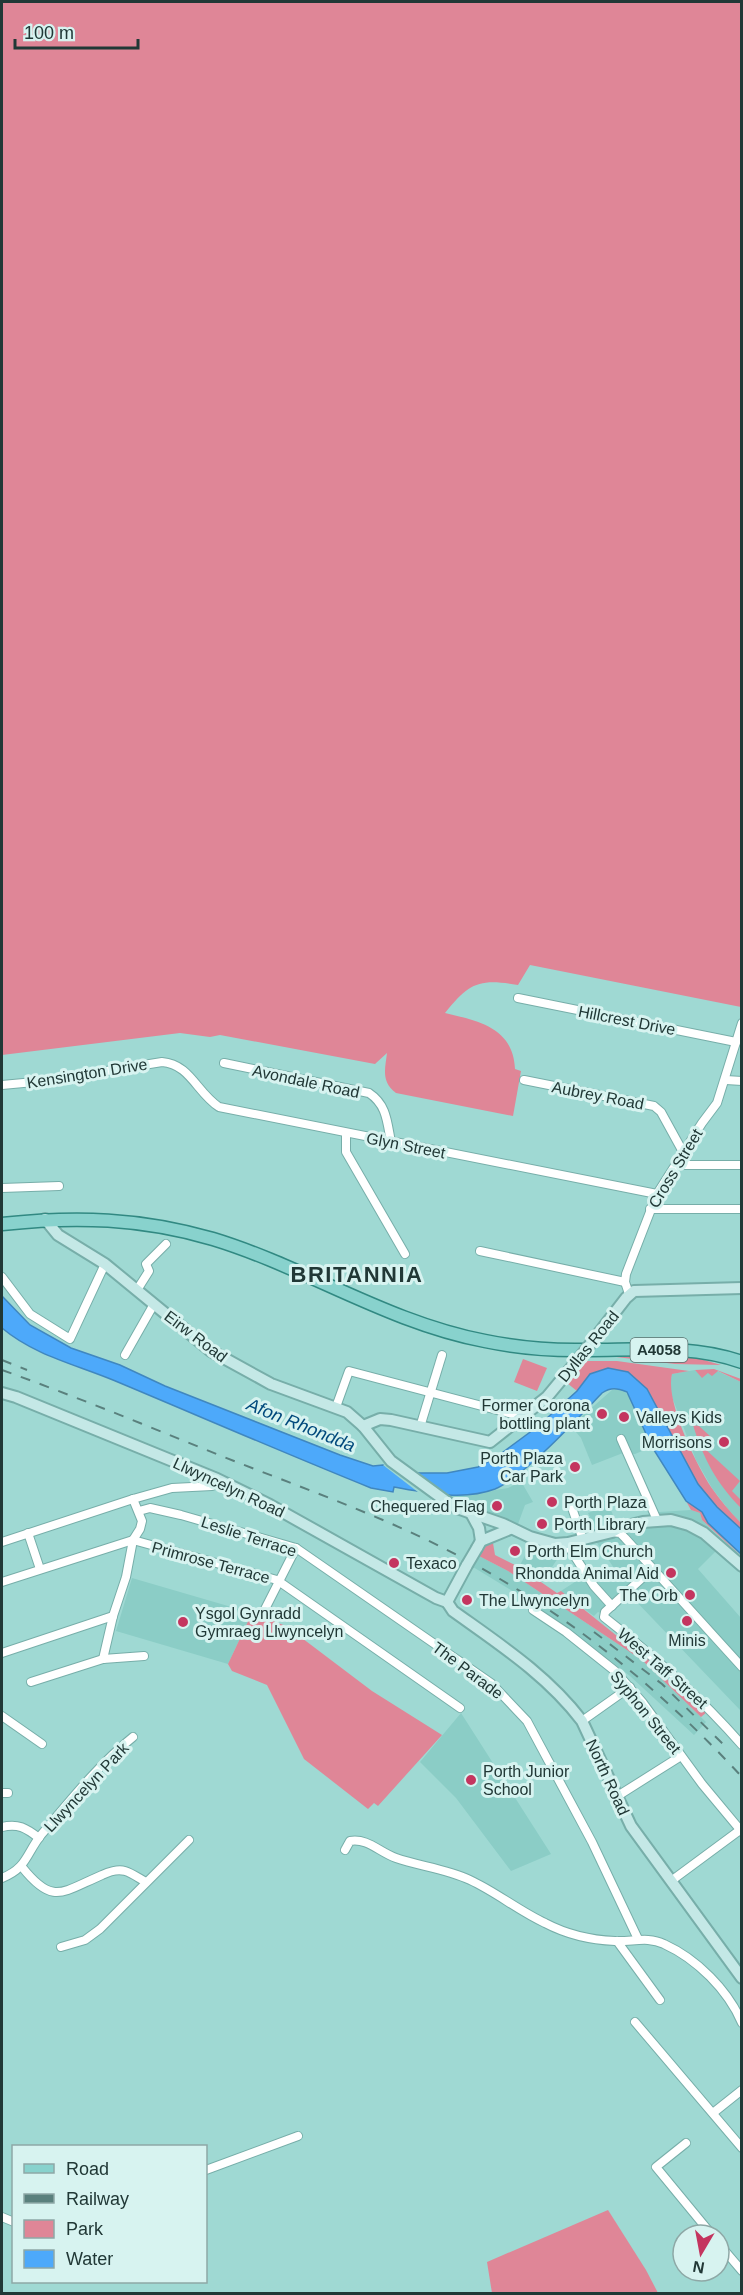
<svg xmlns="http://www.w3.org/2000/svg" width="743" height="2295" font-family="Arial,sans-serif">
<rect width="100%" height="100%" fill="#9fd9d3"/>
<g fill="#8bcdc6">
<path d="M695,1370L702,1377L708,1373L717,1371L741,1382V1523L728,1509L712,1488L696,1460L672,1397L670,1383L672,1374Z"/>
<path d="M616,1389L624,1391L629,1396L652,1447L635,1454L623,1453L592,1465L581,1438L571,1426L612,1390Z"/>
<path d="M518,1483H522L533,1502L525,1505L518,1524L454,1501L446,1495H464L508,1488Z"/>
<path d="M607,1500L616,1523L659,1512L691,1510L700,1513L702,1520L722,1540L721,1546L698,1569L741,1618V1711L631,1596L614,1609L608,1616L598,1612L594,1616L562,1593L561,1591L584,1576L595,1585L614,1568L597,1543L586,1531L581,1520L590,1517L588,1513L596,1510L594,1505Z"/>
<path d="M531,1544L560,1555L542,1582L519,1567Z"/>
<path d="M479,1556L508,1571L642,1660L706,1722L694,1735L630,1676L565,1626L529,1601L473,1567Z"/>
<path d="M132,1578L252,1613L228,1664L116,1631Z"/>
<path d="M461,1713L551,1854L511,1871L456,1798L420,1762Z"/>
</g>
<g fill="#df8697">
<path d="M2,2H741V1007L530,965L518,985C479,978 469,983 445,1013C478,1021 513,1027 515,1069L521,1071L513,1116L396,1093C381,1082 385,1069 387,1053L375,1064L220,1035L210,1037L180,1033L2,1055Z"/>
<path d="M670,1356L697,1358L721,1365L675,1364L616,1357Z"/>
<path d="M523,1359L547,1368L537,1391L514,1382Z"/>
<path d="M585,1361H617L689,1371L672,1374C665,1401 696,1464 711,1487C720,1500 730,1512 741,1523V1529L717,1507L698,1484L647,1389L590,1374L577,1391L567,1383Z"/>
<path d="M714,1369L741,1379V1382L718,1371L712,1376L708,1373L702,1378L695,1370Z"/>
<path d="M693,1425L699,1426L711,1437L703,1447L740,1481L732,1491L741,1500V1508C717,1484 703,1458 693,1425Z"/>
<path d="M686,1501L702,1512L708,1523L741,1556L702,1520L700,1513L691,1510Z"/>
<path d="M493,1543L495,1555L519,1567L557,1593L561,1591L627,1644L632,1641L657,1664V1670L689,1699L694,1698L708,1711L701,1717L642,1660L508,1571L479,1556L486,1546Z"/>
<path d="M252,1613L286,1626L372,1691L442,1735L378,1806L374,1803L368,1809L304,1759L267,1685L232,1671L228,1664Z"/>
<path d="M608,2210L646,2270L658,2293H492L487,2262Z"/>
</g>
<path fill="#4da9fa" stroke="#4087bf" stroke-width="1.5" d="M2,1296L30,1325L71,1348L120,1365L165,1386L340,1455L373,1466L383,1465L418,1473H447L478,1467L495,1458L537,1427L577,1391L590,1374L608,1368L628,1372L647,1389L698,1484L717,1507L741,1529V1554L708,1523L702,1512L686,1501L652,1447L627,1392C617,1388 611,1387 602,1393C579,1417 524,1477 495,1489C463,1501 427,1493 394,1487L393,1492L371,1488C284,1453 199,1416 113,1380C74,1364 34,1355 2,1328Z"/>
<path fill="#9fd9d3" d="M387,1463L411,1468L446,1495L432,1497L423,1496L383,1465Z"/>
<g fill="none" stroke-linecap="round" stroke-linejoin="round">
<defs>
<g id="street">
<path d="M518,998L736,1042"/>
<path d="M224,1063L369,1093C387,1105 387,1122 391,1142"/>
<path d="M524,1080L654,1106L661,1112L683,1152"/>
<path d="M726,1080L742,1081"/>
<path d="M2,1085L45,1081L162,1062C190,1064 197,1093 219,1107L657,1194"/>
<path d="M346,1133V1152L405,1254"/>
<path d="M675,1165H742"/>
<path d="M2,1188L59,1186"/>
<path d="M650,1209H742"/>
<path d="M480,1251L625,1282"/>
<path d="M2,1277L30,1314L70,1339L105,1264"/>
<path d="M137,1290L149,1271L146,1264L166,1244"/>
<path d="M629,1294L625,1282L626,1274L657,1194L702,1123L717,1103L742,1023"/>
<path d="M125,1355L154,1304"/>
<path d="M336,1407L349,1371L524,1417"/>
<path d="M420,1427L442,1355"/>
<path d="M621,1439L657,1520"/>
<path d="M570,1502L583,1540"/>
<path d="M139,1511L150,1508L181,1515L296,1548L491,1683L527,1721L592,1842L638,1939"/>
<path d="M612,1532L620,1533L625,1538L742,1667"/>
<path d="M28,1533L40,1569"/>
<path d="M2,1542L133,1499L172,1488L212,1486L217,1479"/>
<path d="M568,1543L570,1549L594,1586L612,1606"/>
<path d="M652,1569L605,1612L604,1617C654,1656 700,1697 742,1745"/>
<path d="M2,1582L133,1540L209,1561L277,1580L460,1708"/>
<path d="M533,1610L566,1632L615,1671L643,1703L702,1784L742,1832"/>
<path d="M263,1613L296,1548"/>
<path d="M2,1653L113,1616"/>
<path d="M103,1659L113,1616L126,1577L133,1540L140,1529L142,1521L133,1499"/>
<path d="M31,1682L103,1659L144,1656"/>
<path d="M2,1716L42,1744"/>
<path d="M582,1721L630,1687"/>
<path d="M2,1793H8"/>
<path d="M616,1797L681,1756"/>
<path d="M2,1827C18,1823 26,1828 39,1838"/>
<path d="M345,1850L350,1841C368,1838 379,1852 396,1858C419,1866 447,1869 470,1880C496,1892 519,1911 545,1923C566,1934 590,1940 615,1941C632,1942 648,1936 664,1944C697,1959 728,1990 742,2023"/>
<path d="M22,1867C53,1906 62,1892 102,1875C108,1872 118,1869 125,1871C132,1873 140,1879 146,1882"/>
<path d="M2,1878C27,1868 26,1854 41,1835C70,1801 98,1765 133,1737"/>
<path d="M671,1881L740,1830"/>
<path d="M617,1941L660,2000"/>
<path d="M61,1947L85,1940L100,1929L189,1840"/>
<path d="M635,2022L742,2148"/>
<path d="M713,2113L742,2090"/>
<path d="M686,2143L656,2167L712,2235"/>
<path d="M206,2170L298,2136"/>
<path d="M2,2217L14,2222"/>
<path d="M719,2244L742,2271"/>
</g>
<g id="secondary">
<path d="M45,1219L58,1235L105,1264L211,1351L271,1384L347,1412L363,1426L391,1461L454,1507L503,1524L530,1537L555,1544L568,1543L612,1532L619,1528L643,1522L671,1520L689,1525L704,1533L742,1566"/>
<path d="M592,1342L626,1298L634,1291L742,1288"/>
<path d="M2,1393L16,1397L217,1479L270,1505L436,1598L447,1602"/>
<path d="M363,1426L380,1419L391,1420L490,1442L547,1397L577,1361"/>
<path d="M472,1515L479,1528L481,1541"/>
<path d="M477,1548L481,1541L510,1529"/>
<path d="M447,1602L453,1611C499,1644 547,1675 582,1721L631,1826L742,1978"/>
<path d="M447,1602L467,1565"/>
</g>
<path id="primary" d="M2,1224C76,1216 141,1218 213,1239C305,1267 389,1323 485,1341C514,1347 545,1350 575,1350C631,1351 688,1343 742,1362"/>
</defs>
<use href="#street" stroke="#77aea9" stroke-width="10"/>
<use href="#secondary" stroke="#77aea9" stroke-width="14"/>
<use href="#primary" stroke="#318982" stroke-width="15"/>
<use href="#street" stroke="#fff" stroke-width="8"/>
<use href="#secondary" stroke="#c4e8e6" stroke-width="10"/>
<use href="#primary" stroke="#88d2cd" stroke-width="12"/>
<g stroke="#5a807d" stroke-width="2" stroke-dasharray="10 10" stroke-linecap="butt">
<path d="M2,1360L27,1370"/>
<path d="M2,1370C80,1398 157,1430 234,1461C324,1496 417,1529 500,1579C590,1632 671,1700 742,1777"/>
<path d="M594,1632L662,1684L723,1744"/>
</g>
<defs>
<g id="secondary-bridge">
<path d="M577,1361L592,1342"/>
<path d="M467,1565L477,1548"/>
</g>
</defs>
<use href="#secondary-bridge" stroke="#77aea9" stroke-width="14" stroke-linecap="butt"/>
<use href="#secondary-bridge" stroke="#c4e8e6" stroke-width="10"/>
</g>
<g fill="#c4355f" stroke="#d7f3f0" stroke-width="2">
<circle cx="602" cy="1414" r="6"/>
<circle cx="624" cy="1417" r="6"/>
<circle cx="724" cy="1442" r="6"/>
<circle cx="575" cy="1467" r="6"/>
<circle cx="552" cy="1502" r="6"/>
<circle cx="497" cy="1506" r="6"/>
<circle cx="542" cy="1524" r="6"/>
<circle cx="515" cy="1551" r="6"/>
<circle cx="394" cy="1563" r="6"/>
<circle cx="671" cy="1573" r="6"/>
<circle cx="690" cy="1595" r="6"/>
<circle cx="467" cy="1600" r="6"/>
<circle cx="687" cy="1621" r="6"/>
<circle cx="183" cy="1622" r="6"/>
<circle cx="471" cy="1780" r="6"/>
</g>
<g text-anchor="middle" stroke-width="6" stroke-linejoin="round" paint-order="stroke">
<rect fill="#d7f3f0" stroke="#58706e" stroke-width="1.5" x="630.5" y="1338" width="57" height="24" rx="4.5"/>
<g font-size="15" font-weight="bold" fill="#213836">
<text x="659" y="1355">A4058</text>
</g>
<g font-size="16" fill="#213836" stroke="#d7f3f0">
<text transform="translate(627 1020) rotate(11)" y="6">Hillcrest Drive</text>
<text transform="translate(87 1073) rotate(-9)" y="6">Kensington Drive</text>
<text transform="translate(306 1081) rotate(12)" y="6">Avondale Road</text>
<text transform="translate(598 1095) rotate(11)" y="6">Aubrey Road</text>
<text transform="translate(406 1145) rotate(11)" y="6">Glyn Street</text>
<text transform="translate(675 1168) rotate(-59)" y="6">Cross Street</text>
<text transform="translate(196 1336) rotate(37)" y="6">Eirw Road</text>
<text transform="translate(588 1346) rotate(-51)" y="6">Dyllas Road</text>
<text transform="translate(229 1487) rotate(25)" y="6">Llwyncelyn Road</text>
<text transform="translate(249 1536) rotate(18)" y="6">Leslie Terrace</text>
<text transform="translate(211 1562) rotate(15)" y="6">Primrose Terrace</text>
<text transform="translate(663 1668) rotate(41)" y="6">West Taff Street</text>
<text transform="translate(468 1670) rotate(37)" y="6">The Parade</text>
<text transform="translate(646 1712) rotate(51)" y="6">Syphon Street</text>
<text transform="translate(608 1777) rotate(65)" y="6">North Road</text>
<text transform="translate(86 1787) rotate(-47)" y="6">Llwyncelyn Park</text>
</g>
<g font-size="16" fill="#213836" stroke="#d7f3f0" text-anchor="start">
<text x="590" y="1411" text-anchor="end">Former Corona<tspan x="590" dy="18">bottling plant</tspan></text>
<text x="636" y="1423">Valleys Kids</text>
<text x="712" y="1448" text-anchor="end">Morrisons</text>
<text x="563" y="1464" text-anchor="end">Porth Plaza<tspan x="563" dy="18">Car Park</tspan></text>
<text x="564" y="1508">Porth Plaza</text>
<text x="485" y="1512" text-anchor="end">Chequered Flag</text>
<text x="554" y="1530">Porth Library</text>
<text x="527" y="1557">Porth Elm Church</text>
<text x="406" y="1569">Texaco</text>
<text x="659" y="1579" text-anchor="end">Rhondda Animal Aid</text>
<text x="678" y="1601" text-anchor="end">The Orb</text>
<text x="479" y="1606">The Llwyncelyn</text>
<text x="195" y="1619">Ysgol Gynradd<tspan x="195" dy="18">Gymraeg Llwyncelyn</tspan></text>
<text x="687" y="1646" text-anchor="middle">Minis</text>
<text x="483" y="1777">Porth Junior<tspan x="483" dy="18">School</tspan></text>
</g>
<g font-size="18" font-style="italic" fill="#00497c" stroke="#d7f3f0">
<text transform="translate(301 1425) rotate(22)" y="6">Afon Rhondda</text>
</g>
<g font-size="22" font-weight="bold" letter-spacing="1.5" fill="#213836" stroke="#d7f3f0">
<text x="357" y="1282">BRITANNIA</text>
</g>
</g>
<rect width="743" height="2295" fill="none" stroke="#213836" stroke-width="6"/>
<rect x="12" y="2145" width="195" height="138" fill="#d7f3f0" stroke="#8ea8a6" stroke-width="1.5"/>
<rect x="24" y="2164" width="30" height="9" fill="#88d2cd" stroke="#8ea8a6" stroke-width="1.5"/>
<text x="66" y="2175" font-size="18" fill="#213836">Road</text>
<rect x="24" y="2194" width="30" height="9" fill="#5a807d" stroke="#8ea8a6" stroke-width="1.5"/>
<text x="66" y="2205" font-size="18" fill="#213836">Railway</text>
<rect x="24" y="2220" width="30" height="18" fill="#df8697" stroke="#8ea8a6" stroke-width="1.5"/>
<text x="66" y="2235" font-size="18" fill="#213836">Park</text>
<rect x="24" y="2250" width="30" height="18" fill="#4da9fa" stroke="#8ea8a6" stroke-width="1.5"/>
<text x="66" y="2265" font-size="18" fill="#213836">Water</text>
<g transform="translate(701 2253) rotate(190)"><circle r="28" fill="#d7f3f0" stroke="#8ea8a6" stroke-width="1.5"/>
<path d="M0-4.5L10 22L0 15L-10 22Z" fill="#c4355f"/>
<text y="-9" font-size="16" font-weight="bold" text-anchor="middle" fill="#213836">N</text>
</g>
<path d="M15 39v9h123v-9" fill="none" stroke="#213836" stroke-width="3"/>
<text x="24" y="39" font-size="18" fill="#213836" stroke="#d7f3f0" stroke-width="4.5" paint-order="stroke">100 m</text>
</svg>
